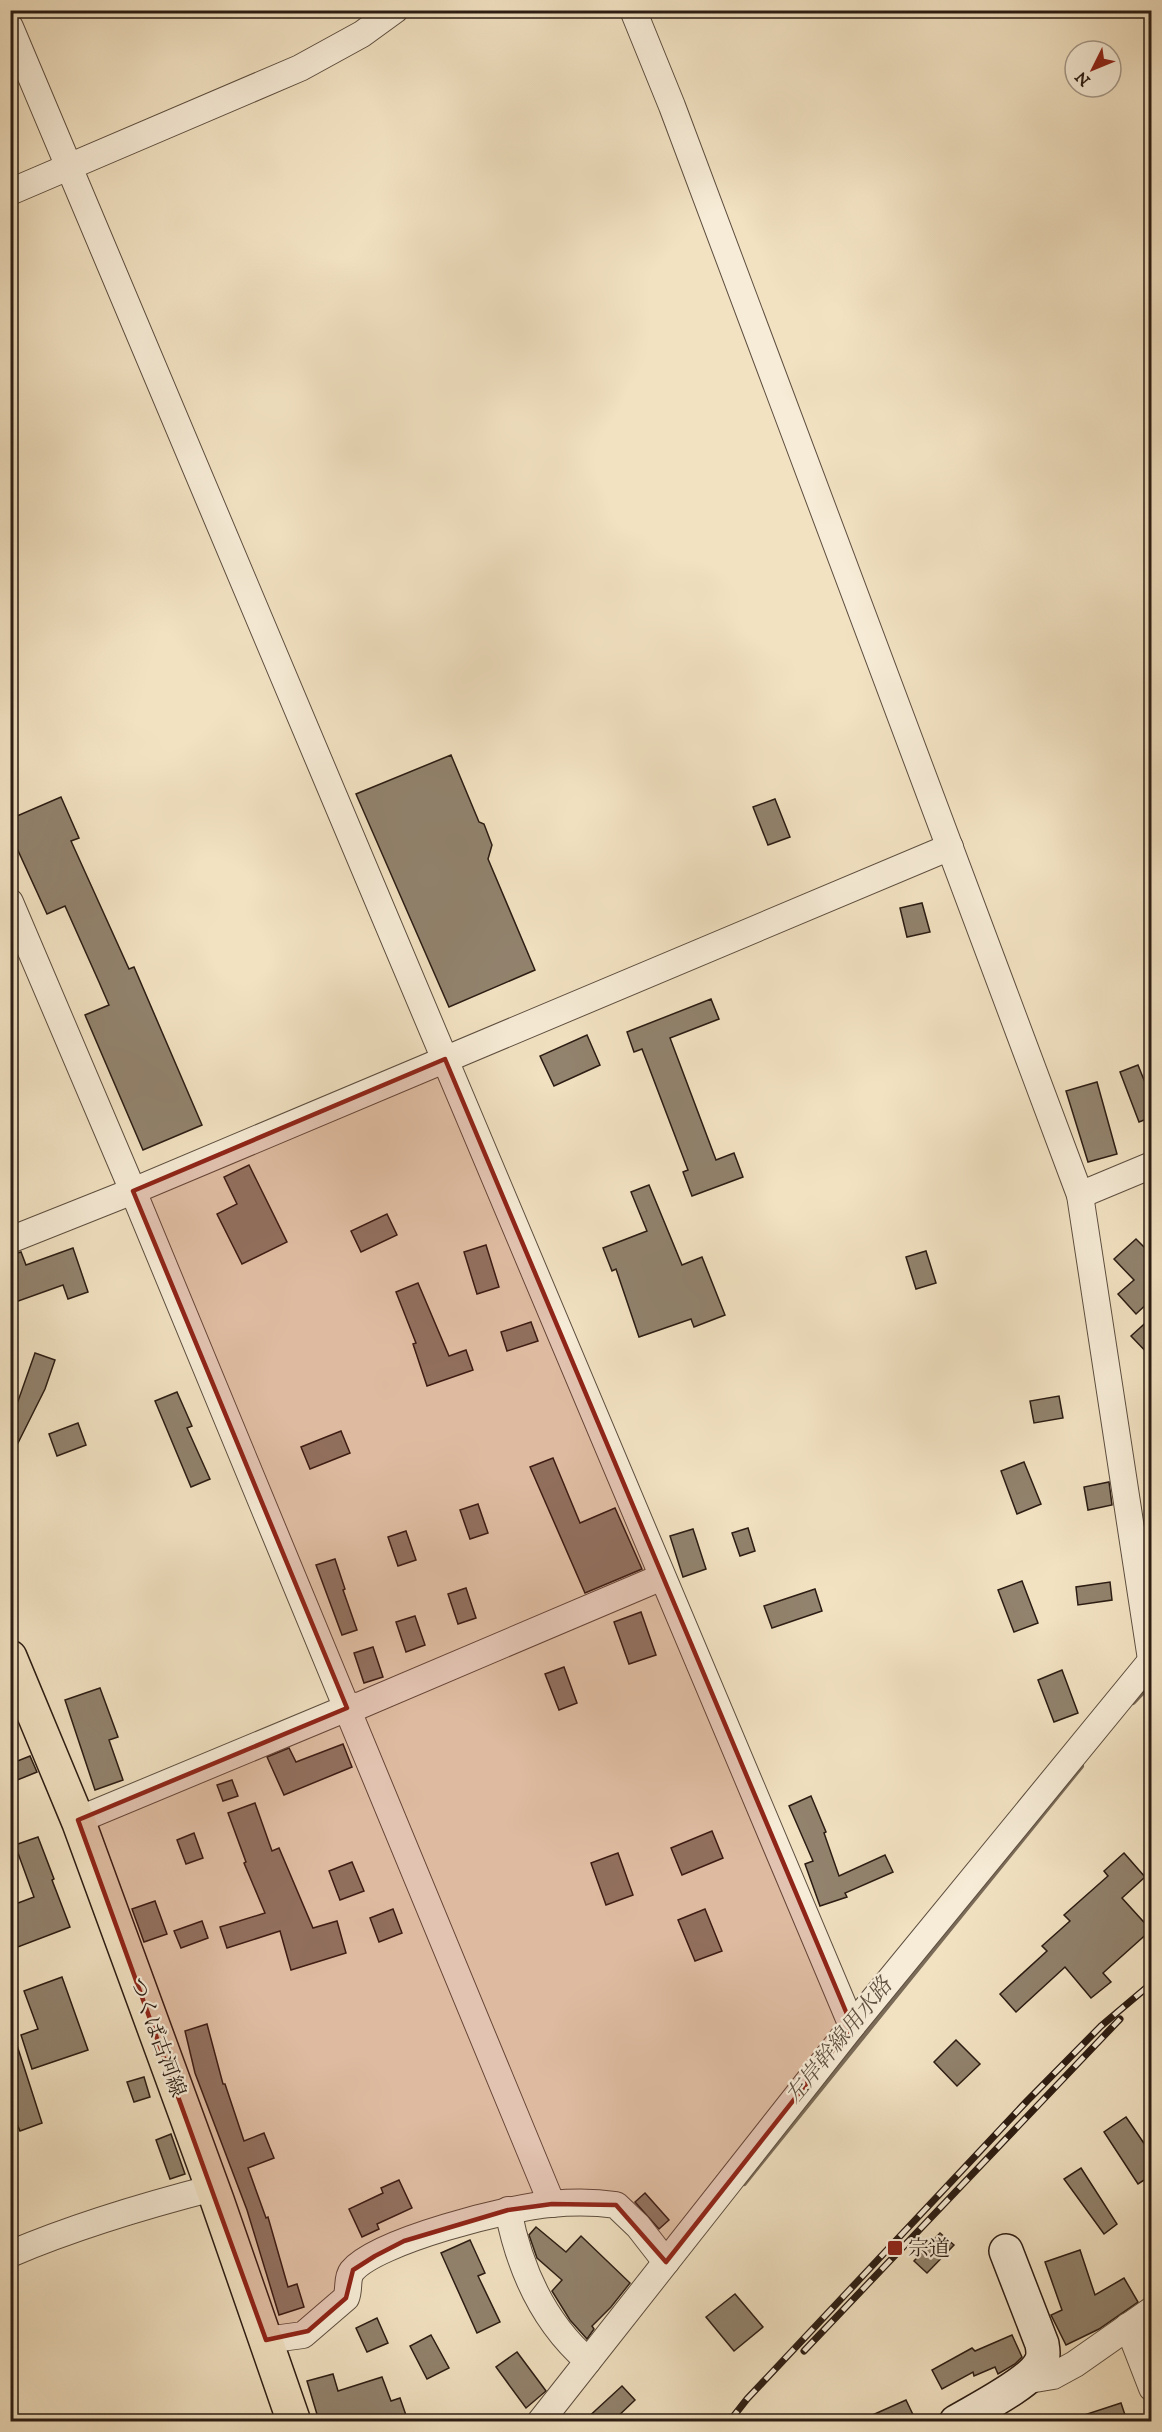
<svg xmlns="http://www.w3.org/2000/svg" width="1162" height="2432" font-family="'IM FELL DW Pica','Noto Serif JP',serif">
<rect width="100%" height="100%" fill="#f2e2c2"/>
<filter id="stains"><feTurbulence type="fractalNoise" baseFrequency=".00333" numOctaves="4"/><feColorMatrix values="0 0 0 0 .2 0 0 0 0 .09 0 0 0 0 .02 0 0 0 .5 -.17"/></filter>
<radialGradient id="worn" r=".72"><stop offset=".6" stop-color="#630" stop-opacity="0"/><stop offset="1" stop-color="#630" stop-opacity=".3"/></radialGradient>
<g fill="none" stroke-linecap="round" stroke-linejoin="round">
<g stroke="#7a6b58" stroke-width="6">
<path d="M1133,1702L1152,1682"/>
<path d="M744,2183L1081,1766"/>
</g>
</g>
<g fill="#92836e" stroke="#2b1c13" stroke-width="1.5">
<path d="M451,755L479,822L484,824L492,845L488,859L535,970L449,1007L356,794Z"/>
<path d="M61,797L79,838L71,841L129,969L134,967L202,1125L143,1150L85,1015L109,1005L99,982L65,906L47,914L10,833V819Z"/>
<path d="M775,799L790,837L768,845L753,807Z"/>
<path d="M922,903L930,932L907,937L900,908Z"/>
<path d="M711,999L719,1019L670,1038L716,1160L734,1153L743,1177L692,1196L683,1172L688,1170L642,1049L634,1052L627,1032Z"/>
<path d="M587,1035L600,1065L554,1086L540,1056Z"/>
<path d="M1138,1065L1152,1100V1117L1139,1122L1120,1072Z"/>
<path d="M1097,1082L1117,1154L1088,1162L1066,1091Z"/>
<path d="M249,1165L287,1242L242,1264L217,1214L237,1204L224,1177Z"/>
<path d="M649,1185L682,1265L702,1257L725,1315L694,1327L691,1319L639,1337L616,1269L612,1271L603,1248L647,1231L631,1192Z"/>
<path d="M387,1214L397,1235L361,1252L351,1231Z"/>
<path d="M1136,1239L1152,1255V1299L1136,1314L1118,1294L1134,1280L1114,1259Z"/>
<path d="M486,1245L499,1287L477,1294L464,1252Z"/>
<path d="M73,1248L88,1292L68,1299L63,1285L10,1304V1255L21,1252L26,1265Z"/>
<path d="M926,1251L936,1283L916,1289L906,1257Z"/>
<path d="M418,1283L449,1356L466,1350L473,1370L427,1386L413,1344L416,1343L396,1292Z"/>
<path d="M1152,1317V1358L1131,1336Z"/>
<path d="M531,1322L538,1341L507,1351L501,1332Z"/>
<path d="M35,1353L55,1360L45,1389L10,1459V1401L17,1404Z"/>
<path d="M177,1392L192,1426L187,1428L210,1479L191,1487L155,1401Z"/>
<path d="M1059,1396L1063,1418L1034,1423L1030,1401Z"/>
<path d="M78,1423L86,1445L57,1456L49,1434Z"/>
<path d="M341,1431L350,1453L310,1469L301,1447Z"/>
<path d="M553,1458L580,1523L615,1508L642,1569L585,1593L530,1467Z"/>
<path d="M1024,1462L1041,1504L1017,1514L1001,1471Z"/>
<path d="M1109,1482L1112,1505L1088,1510L1084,1487Z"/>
<path d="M478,1504L488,1533L470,1539L460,1510Z"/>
<path d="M748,1528L755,1551L740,1556L732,1533Z"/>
<path d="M693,1529L706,1569L683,1577L670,1536Z"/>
<path d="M406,1531L416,1560L398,1566L388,1537Z"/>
<path d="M335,1559L345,1589L343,1590L357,1630L342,1635L316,1565Z"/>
<path d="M1022,1581L1038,1623L1014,1632L998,1590Z"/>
<path d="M1110,1582L1112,1600L1078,1605L1076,1587Z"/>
<path d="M466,1588L476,1618L458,1624L448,1594Z"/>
<path d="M815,1589L822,1611L772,1628L764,1606Z"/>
<path d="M641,1612L656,1655L629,1664L614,1622Z"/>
<path d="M415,1616L425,1645L406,1652L396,1622Z"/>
<path d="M373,1647L383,1677L364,1683L354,1653Z"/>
<path d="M564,1667L577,1703L559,1710L545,1674Z"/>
<path d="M1062,1670L1078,1713L1054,1722L1038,1680Z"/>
<path d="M100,1688L118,1737L109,1740L123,1780L95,1790L65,1700Z"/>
<path d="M343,1744L352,1767L284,1795L267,1757L289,1748L296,1762Z"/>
<path d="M30,1756L37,1772L10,1783V1764Z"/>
<path d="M232,1780L238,1796L223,1801L217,1785Z"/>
<path d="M811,1796L826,1832L824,1833L839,1876L885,1855L893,1872L845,1893L847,1897L820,1906L805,1864L813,1861L789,1806Z"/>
<path d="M255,1803L272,1851L279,1848L313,1928L337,1921L346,1953L291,1970L280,1931L227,1948L220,1927L265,1913L244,1863L246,1862L228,1813Z"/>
<path d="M712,1831L723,1858L682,1875L671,1848Z"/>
<path d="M194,1833L203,1858L186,1864L177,1840Z"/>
<path d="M38,1837L54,1879L52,1880L70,1927L10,1950V1906L34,1897L15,1845Z"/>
<path d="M618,1853L633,1895L606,1905L591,1863Z"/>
<path d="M1124,1853L1145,1877L1122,1898L1151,1930L1103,1973L1111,1982L1091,1998L1065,1967L1016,2012L1000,1994L1047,1951L1042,1946L1070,1921L1064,1915L1108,1876L1104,1871Z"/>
<path d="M352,1862L364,1891L340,1900L329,1871Z"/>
<path d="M155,1901L167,1934L144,1942L132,1909Z"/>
<path d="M393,1909L402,1933L379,1942L370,1918Z"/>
<path d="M705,1909L722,1951L695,1961L678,1920Z"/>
<path d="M202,1921L208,1938L181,1948L174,1931Z"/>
<path d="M62,1977L88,2050L32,2069L21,2035L38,2029L24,1991Z"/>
<path d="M207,2024L223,2084H225L244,2141L264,2133L274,2158L248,2168L266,2218L268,2217L288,2287L297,2284L304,2307L279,2315L247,2210L195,2073L185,2031Z"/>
<path d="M10,2036H14L42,2123L20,2131L10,2108Z"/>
<path d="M956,2040L980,2064L957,2086L934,2062Z"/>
<path d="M144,2077L150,2097L134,2102L127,2082Z"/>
<path d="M1126,2117L1152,2155V2175L1138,2184L1104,2132Z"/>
<path d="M171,2134L185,2174L170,2179L156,2140Z"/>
<path d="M1081,2168L1117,2224L1104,2234L1064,2179Z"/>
<path d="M399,2180L412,2208L377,2224L379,2229L362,2237L349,2209L383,2193L381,2188Z"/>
<path d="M645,2193L669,2220L659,2229L635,2202Z"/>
<path d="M536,2227L566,2252L581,2236L630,2283L611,2307L592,2326L594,2329L587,2339L570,2320L552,2291L562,2280L537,2258L529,2235Z"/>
<path d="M940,2233L954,2245L927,2273L914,2261Z"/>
<path d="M470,2240L485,2273L478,2276L500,2322L477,2333L441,2253Z"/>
<path d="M1080,2250L1095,2295L1124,2278L1138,2302L1099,2329L1066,2345L1051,2315L1062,2310L1045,2262Z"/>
<path d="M735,2294L763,2327L734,2351L706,2317Z"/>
<path d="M377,2318L388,2343L367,2352L356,2328Z"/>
<path d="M431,2335L449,2368L427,2379L410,2346Z"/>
<path d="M1012,2335L1022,2357L1015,2364L998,2374L995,2367L974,2376L973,2372L942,2389L932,2370L972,2348L975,2351Z"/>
<path d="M517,2352L546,2391L526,2408L496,2367Z"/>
<path d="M333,2374L338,2391L382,2377L391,2401L400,2398L408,2421H319L307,2381Z"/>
<path d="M622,2386L635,2400L613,2421H584Z"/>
<path d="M906,2400L916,2421H859Z"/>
<path d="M1121,2403L1127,2421H1075V2418Z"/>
</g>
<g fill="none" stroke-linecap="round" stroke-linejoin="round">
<defs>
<g id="street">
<path d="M633,10L672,106L1080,1195L1152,1666"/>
<path d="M10,27L852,2026"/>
<path d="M10,192L300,68L362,34L395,10"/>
<path d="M10,902L133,1191L552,2204"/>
<path d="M1080,1195L1152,1165"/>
<path d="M10,1240L133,1191L950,847"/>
<path d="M78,1820L347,1708L361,1705L662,1577"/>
<path d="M508,2210C519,2267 543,2322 588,2361"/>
<path d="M10,2254C76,2226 143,2206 213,2188"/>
<path d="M1128,2326L1152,2388"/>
<path d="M266,2340L303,2335L346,2298C350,2289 346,2279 352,2271C376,2241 511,2207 551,2204C572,2202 595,2202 616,2205L638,2226L666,2262"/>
<path d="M1023,2381L1053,2376L1075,2364L1152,2310"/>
<path d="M540,2422L852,2026L1150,1662"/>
</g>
<path id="secondary" d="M956,2422C976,2410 1032,2382 1041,2362C1044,2356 1043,2350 1042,2344L1006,2251"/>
<path id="primary" d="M10,1657L79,1823L217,2200L294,2422"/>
</defs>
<use href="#street" stroke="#5d4e3f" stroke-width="28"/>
<use href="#secondary" stroke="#2b1c13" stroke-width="36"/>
<use href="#primary" stroke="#2b1c13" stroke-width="36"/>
<use href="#street" stroke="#f7ecd7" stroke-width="26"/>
<use href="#secondary" stroke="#f7ecd7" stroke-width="33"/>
<use href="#primary" stroke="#f2e2c2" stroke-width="33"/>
<defs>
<g id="rail">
<path d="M804,2351L1120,2019"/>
<path d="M729,2422L747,2399L1027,2101L1101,2026L1152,1983"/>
</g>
</defs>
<use href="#rail" stroke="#2b1c13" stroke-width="7"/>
<use href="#rail" stroke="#f7ecd7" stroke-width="4.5" stroke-dasharray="14" stroke-linecap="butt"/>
</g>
<path fill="#8f2418" fill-opacity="0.2" stroke="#8f2418" stroke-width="4.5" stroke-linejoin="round" d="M445,1059L852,2026L666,2262L616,2205L552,2204L508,2210L404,2241L375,2256L353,2270L346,2298L308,2331L266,2340L78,1820L347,1708L133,1191Z"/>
<rect fill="#8f2418" stroke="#f7ecd7" stroke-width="2" x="887" y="2240" width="16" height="16" rx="3"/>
<g text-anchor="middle" stroke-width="4.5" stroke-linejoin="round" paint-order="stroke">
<g font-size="21" fill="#2b1c13" stroke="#f7ecd7">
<text transform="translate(158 2037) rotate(70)" y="7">つくば古河線</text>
</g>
<g font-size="21" fill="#2b1c13" stroke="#f7ecd7" text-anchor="start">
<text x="908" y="2255">宗道</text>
</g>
<g font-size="22" font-style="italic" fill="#5f5041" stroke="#f7ecd7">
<text transform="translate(838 2040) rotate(-51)" y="8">左岸幹線用水路</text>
</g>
</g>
<rect width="1162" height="2432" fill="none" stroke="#f2e2c2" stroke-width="36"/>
<rect x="12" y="12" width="1138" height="2408" fill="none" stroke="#2b1c13" stroke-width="3"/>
<rect x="18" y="18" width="1126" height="2396" fill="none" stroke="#2b1c13" stroke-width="1.5"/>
<g transform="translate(1093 69) rotate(227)"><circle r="28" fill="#f7ecd7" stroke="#a59989" stroke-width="1.5"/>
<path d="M0-4.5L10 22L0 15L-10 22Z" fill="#8f2418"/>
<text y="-9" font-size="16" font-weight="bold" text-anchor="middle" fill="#2b1c13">N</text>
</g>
<rect width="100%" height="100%" filter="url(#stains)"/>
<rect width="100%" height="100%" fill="url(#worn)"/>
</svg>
